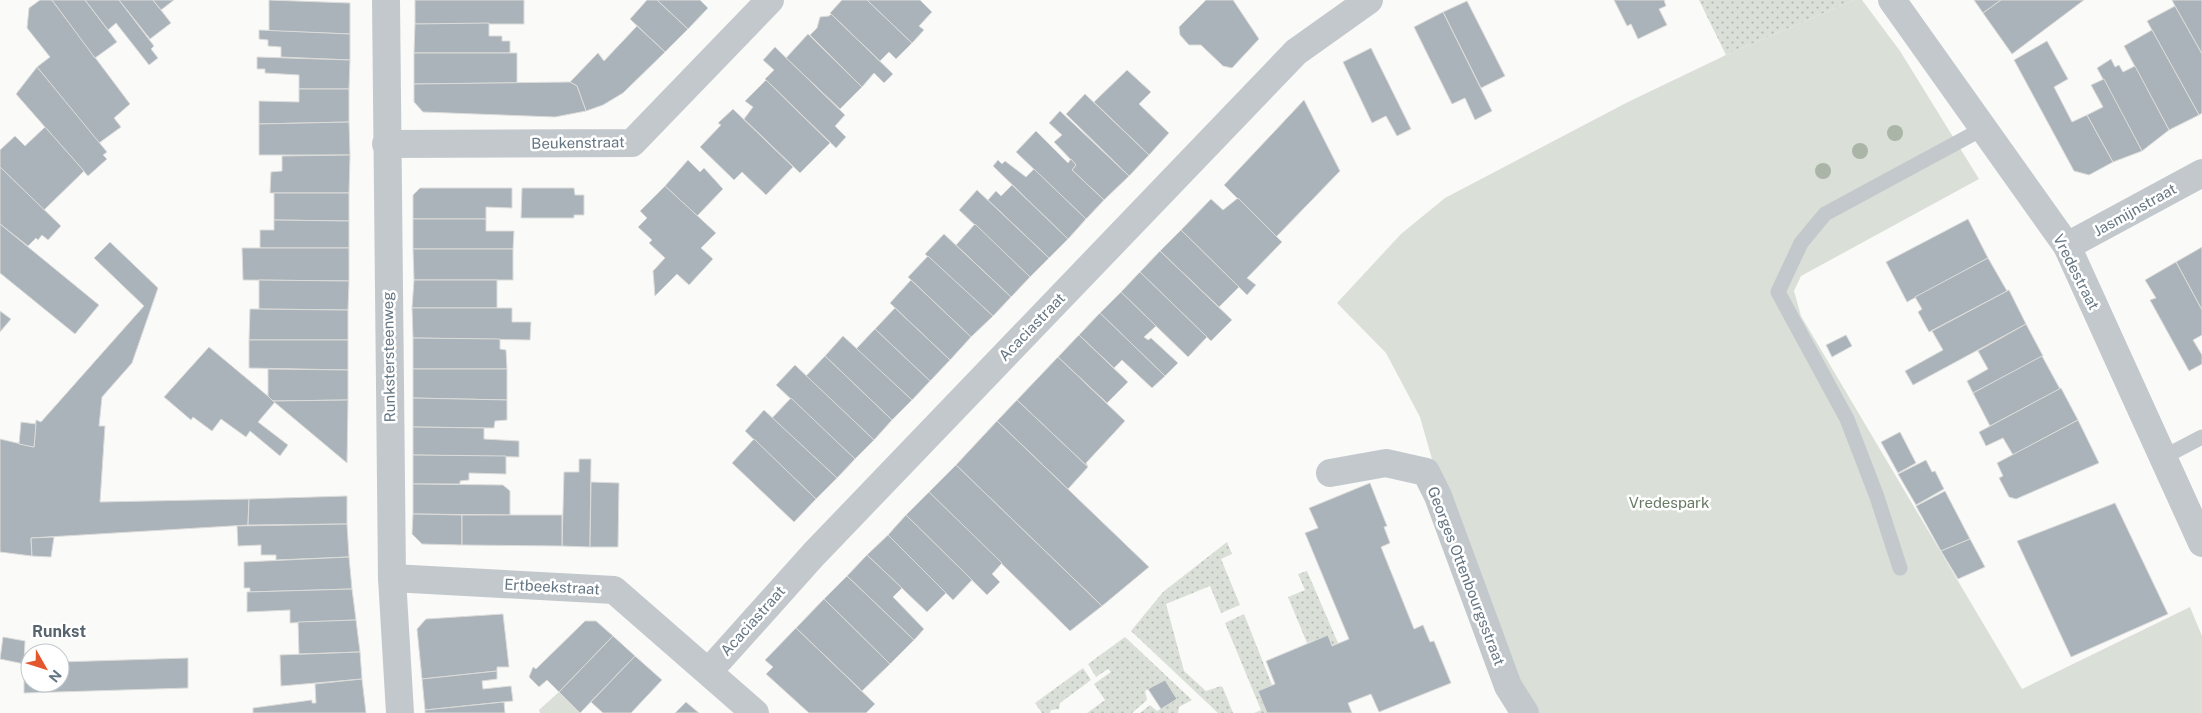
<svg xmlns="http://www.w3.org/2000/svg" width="2202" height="713" font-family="'Public Sans',sans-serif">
<defs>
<pattern id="grass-dots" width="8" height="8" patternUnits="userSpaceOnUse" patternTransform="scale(1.25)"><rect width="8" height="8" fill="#dadfd7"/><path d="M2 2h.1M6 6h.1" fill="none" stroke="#b4b9b4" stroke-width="1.8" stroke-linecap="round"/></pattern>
</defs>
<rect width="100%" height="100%" fill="#fafaf8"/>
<g fill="url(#grass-dots)">
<path d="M1699,0H1854L1726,55Z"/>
<path d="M1227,542L1232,554L1221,559L1240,605L1221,613L1210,586L1166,604L1184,671L1206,691L1221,686L1223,688L1233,713H1218L1131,631L1163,592Z"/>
<path d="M1307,571L1338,643L1332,646L1328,635L1307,643L1288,597L1305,590L1298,574Z"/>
<path d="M1244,614L1272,685L1259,691L1267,713H1254L1261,710L1225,623Z"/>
<path d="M1125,637L1192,700L1179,707L1178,713H1140L1150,705L1157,711L1177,699L1165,680L1145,691L1147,700L1132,713H1087L1105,700L1094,684L1111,672L1108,669L1096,677L1088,664Z"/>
<path d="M1083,668L1091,680L1060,703L1059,709L1051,710L1050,713H1042L1035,703Z"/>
</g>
<g fill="#dadfd7">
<path d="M1854,0H1862L1900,51L1979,179L1801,276L1794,291L1801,316L2022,689L2190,607L2202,636V713H1537L1514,684L1443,498L1420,417L1386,353L1337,303L1401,234L1445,198L1628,102L1726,55Z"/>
<path d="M559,692L580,713H540L539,710Z"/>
</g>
<g fill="#aab3b9" stroke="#dcdcda">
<path d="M40,0H52L130,104L114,118L121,127L99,143L37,67L50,57L27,28L29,8Z"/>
<path d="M52,0H85L117,42L95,58Z"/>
<path d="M85,0H119L154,46L151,49L158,58L149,65L116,23L108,30Z"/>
<path d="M119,0H153L171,23L150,39Z"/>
<path d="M153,0H174L161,10Z"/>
<path d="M269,0L350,3V34L269,31Z"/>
<rect x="415" y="0" width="109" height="24"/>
<path d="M647,0H657L688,29L665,52L630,19Z"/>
<path d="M657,0H700L708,8L688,29Z"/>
<path d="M842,0H867L912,43L896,59L889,52L880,61L830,13Z"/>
<path d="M867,0H920L932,12L919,26L924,30L912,43Z"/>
<path d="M1206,0H1233L1259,39L1232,68L1223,66L1201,45H1189L1180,35L1179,27Z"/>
<path d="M1614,0H1664L1666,6L1659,9L1667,25L1638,39L1631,24L1627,26Z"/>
<path d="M1974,0H2001L1983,13Z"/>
<path d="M2001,0H2084L2012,54L1983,13Z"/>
<path d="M2172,0H2202V54L2175,6Z"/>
<path d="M1467,1L1505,76L1481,88L1443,12Z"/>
<path d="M2175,6L2202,54V113L2199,115L2147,21Z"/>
<path d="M1443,12L1492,111L1475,120L1465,98L1452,104L1414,27Z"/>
<path d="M831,14L893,74L884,83L874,73L862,87L810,35L817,28L820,17L829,16Z"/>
<path d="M489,23V36H502V41H510V53H414L415,24Z"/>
<path d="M637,26L665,52L623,93L603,105L586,111L577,86L570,82L598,53L604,61Z"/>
<path d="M259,30L350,34V60L281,57V47L268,46V40L259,39Z"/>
<path d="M2152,30L2199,115L2169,130L2124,46Z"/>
<path d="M808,34L862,87L840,109L786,58Z"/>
<path d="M2047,41L2068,79L2054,87L2072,122L2087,115L2113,162L2089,175L2074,171L2014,60Z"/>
<path d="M775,47L845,115L835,126L846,137L836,148L765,79L774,70L763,60Z"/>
<path d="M1371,48L1411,129L1397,136L1386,116L1372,123L1343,62Z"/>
<path d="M414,53H517V83L414,84Z"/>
<path d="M257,57L350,60L349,89H299V75L265,73V69H257Z"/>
<path d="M2111,59L2115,67L2119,65L2123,72L2135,66L2169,130L2142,151L2097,68Z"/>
<path d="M37,67L107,152L103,155L107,159L88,176L16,94Z"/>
<path d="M1127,70L1151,92L1139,104L1169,133L1149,155L1094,102Z"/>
<path d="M2104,79L2142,151L2113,162L2087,115L2103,107L2091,85Z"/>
<path d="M766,80L830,143L800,173L744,119L753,107L745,101Z"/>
<path d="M570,82L577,86L586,111L555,117L423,112L414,102V84Z"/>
<path d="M299,89H349V122L259,124V101L299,102Z"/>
<path d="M1085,94L1149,155L1129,176L1066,114Z"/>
<path d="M1304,100L1340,171L1276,237L1224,185Z"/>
<path d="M733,109L793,167L766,195L742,172L734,180L700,147L721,125L718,123Z"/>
<path d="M1060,111L1129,176L1104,200L1072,170L1076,165L1054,142L1062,135L1049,123Z"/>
<path d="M349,122L350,155H259V124Z"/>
<path d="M45,127L84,171L44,210L0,167V150L15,136L25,146Z"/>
<path d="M1036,131L1068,163L1071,159L1076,165L1072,170L1104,200L1086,219L1016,152Z"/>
<path d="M350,155L349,193H270L271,172L282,171V156Z"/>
<path d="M688,160L700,172L704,168L723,189L697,216L665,186Z"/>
<path d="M998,160L1002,164L1005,161L1026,177L1034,169L1086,219L1068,239L993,166Z"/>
<path d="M0,167L61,226L48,240L42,235L38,240L36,238L28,246L0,224Z"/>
<path d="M1012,185L1068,239L1049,258L988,200L996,191L1001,196Z"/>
<path d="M665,186L716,233L701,248L713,259L689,285L677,274L655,296L653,271L665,258L649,243L652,240L638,227L647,218L640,211Z"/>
<path d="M420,188H512V208L486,207V219H413V195Z"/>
<path d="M522,188H574L575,195H584V215H574V218H521Z"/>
<path d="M977,190L1049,258L1030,277L959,210Z"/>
<path d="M274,193H349V221L274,220Z"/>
<path d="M1238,198L1282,242L1247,278L1256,285L1247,295L1181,230L1211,199L1223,210Z"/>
<path d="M413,219H486V231H514L513,249H413Z"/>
<path d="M1968,219L1988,258L1907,302L1886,262Z"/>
<path d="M274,220L349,221V248H260V230H274Z"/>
<path d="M0,224L99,305L75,334L0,273Z"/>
<path d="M975,224L1030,277L1011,297L956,245Z"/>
<path d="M1181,230L1239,287L1219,307L1160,251Z"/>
<path d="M944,234L1011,297L993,316L925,254Z"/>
<path d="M110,242L158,288L132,363L102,397L99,426H105L100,502L249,499L248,525L31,538L32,556L0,552V439L34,447L36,420L41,422L144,306L94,258Z"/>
<path d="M2202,247V310L2176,262Z"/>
<path d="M242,248H349V281L243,280Z"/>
<path d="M413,249H513V280H414Z"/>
<path d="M1160,251L1232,320L1211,341L1140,272Z"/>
<path d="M928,256L993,316L971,337L908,277Z"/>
<path d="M1988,258L2007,291L1929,332L1918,312L1922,309L1915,297Z"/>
<path d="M2176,262L2202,310V335L2193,340L2202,355V364L2189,371L2150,300L2156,298L2145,280Z"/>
<path d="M1140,272L1207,337L1188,357L1121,292Z"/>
<path d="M259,280L349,281L348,310L259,309Z"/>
<path d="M414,280H497V308H412Z"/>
<path d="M911,280L971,337L950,360L890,303Z"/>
<path d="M2009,290L2026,324L1913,385L1905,371L1943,350L1932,331Z"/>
<path d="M1121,292L1156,326L1144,337L1148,340L1151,338L1178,363L1165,376L1100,313Z"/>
<path d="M412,308H512V322H531L530,340L413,338Z"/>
<path d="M895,308L950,360L930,381L875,329Z"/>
<path d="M250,309L348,310V340H249Z"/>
<path d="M0,311L11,319L0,332Z"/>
<path d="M1100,313L1165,376L1152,388L1122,360L1114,368L1079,335Z"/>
<path d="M2026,324L2043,356L1973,393L1967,381L1988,369L1978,351Z"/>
<path d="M875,329L930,381L912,400L856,349Z"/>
<path d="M1079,335L1128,382L1107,403L1058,357Z"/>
<path d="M1846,335L1852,346L1832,357L1826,345Z"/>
<path d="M843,336L912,400L892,420L825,356Z"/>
<path d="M413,338L500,339V349L506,350L507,369H413Z"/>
<path d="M249,340H348V370L249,368Z"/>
<path d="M209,347L275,402L258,422L288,445L280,456L250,431L246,437L221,419L212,431L193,417L191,420L164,397Z"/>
<path d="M825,356L892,420L874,440L806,376Z"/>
<path d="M2042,356L2060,389L1990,426L1973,393Z"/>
<path d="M1058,357L1125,421L1086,463L1088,467L1017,400Z"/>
<path d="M795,365L874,440L855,459L776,385Z"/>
<path d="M268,369L348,370V400L273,401L268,396Z"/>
<path d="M413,369H507V400L413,398Z"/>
<path d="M2061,388L2078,420L2013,455L2003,438L1986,446L1979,432Z"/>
<path d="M413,398L507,400V420L495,421L494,428L413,427Z"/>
<path d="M791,398L855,459L837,478L772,418Z"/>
<path d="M348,400L347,463L273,401Z"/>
<path d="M1017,400L1088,467L1068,489L997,421Z"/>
<path d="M764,410L837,478L816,499L745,431Z"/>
<path d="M2078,420L2099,463L2016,499L2009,497L1999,478L2003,476L1997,463Z"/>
<path d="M997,421L1149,567L1102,606L956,465Z"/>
<path d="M21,422L36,424L34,447L19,444Z"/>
<path d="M413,427L484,428V439L519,441V457L413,455Z"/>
<path d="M1900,432L1916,463L1898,473L1881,442Z"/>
<path d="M754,439L816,499L794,522L732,463Z"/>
<path d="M413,455L506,456V474L469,473V480L460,481V484H413Z"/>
<path d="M579,459H591L590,547L562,546L564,472H579Z"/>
<path d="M1926,460L1932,472L1935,471L1944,489L1916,505L1898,474Z"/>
<path d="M956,465L1102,606L1070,631L929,492Z"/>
<path d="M591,482L619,483L618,547H590Z"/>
<path d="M1370,483L1387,526L1384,527L1390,543L1381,547L1414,629L1423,625L1430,642L1434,641L1451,683L1379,712L1371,694L1348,703L1352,713H1267L1258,691L1275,684L1266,661L1328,635L1332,646L1349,639L1305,533L1318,528L1309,508Z"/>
<path d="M413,484L503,485L510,491V515L413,514Z"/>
<path d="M1945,491L1970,539L1941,551L1916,506Z"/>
<path d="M929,492L1002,563L992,574L1000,582L987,595L906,515Z"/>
<path d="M347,496V524L248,525L249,499Z"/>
<path d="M2115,503L2168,614L2071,657L2017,541Z"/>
<path d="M413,514L462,515V545L422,544L412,534Z"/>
<path d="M462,515H562V546L462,545Z"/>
<path d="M906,515L972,580L953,600L888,535Z"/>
<path d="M347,524L349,557L276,560V555H261V545L238,546L237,526Z"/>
<path d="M888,535L946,593L927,612L867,555Z"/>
<path d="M54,537L51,557L32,556L31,538Z"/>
<path d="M1970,539L1985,567L1958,579L1941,551Z"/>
<path d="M867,555L902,588L893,597L924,629L914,640L847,576Z"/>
<path d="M349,557L352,589L250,592V588H244V562Z"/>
<path d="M847,576L914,640L890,664L824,599Z"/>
<path d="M352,589L356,620L290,623V610L247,612V592Z"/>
<path d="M824,599L890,664L862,691L796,628Z"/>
<path d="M503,614L509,667H497V671L422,679L417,629L426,619Z"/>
<path d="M356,620L360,652L299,654L298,622Z"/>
<path d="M585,621H596L613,636L559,692L547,680L539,687L529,677L533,667L536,669Z"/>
<path d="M796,628L875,704L866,713H809L766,674L773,667L765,660Z"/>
<path d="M613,636L635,656L580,713L559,692Z"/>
<path d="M3,637L25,641L24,664L0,659Z"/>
<path d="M360,652L362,679L281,686L280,655Z"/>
<path d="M635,656L662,680L631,713H603L591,702Z"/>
<path d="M188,658V688L24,693V664H30V683H60V662Z"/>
<path d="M497,671V679L482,681L483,689L511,686L513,701L425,710L422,679Z"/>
<path d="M362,679L366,713H253V708L312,700V703H316L315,684Z"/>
<path d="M1165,680L1177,699L1161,709L1148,689Z"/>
<path d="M504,702L505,713H425V710Z"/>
<path d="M686,702L699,713H675Z"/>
</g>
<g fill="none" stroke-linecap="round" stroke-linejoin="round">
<g stroke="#c3c8cc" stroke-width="15">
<path d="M2162,458L2202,437"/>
<path d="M1900,568L1877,497L1847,419L1778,292L1801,243L1825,214L1984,128"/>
</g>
<g stroke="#c3c8cc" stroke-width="28">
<path d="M386,0L392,578L400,713"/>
<path d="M1892,0L2067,246L2202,543"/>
<path d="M386,144L632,143L770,0"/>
<path d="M2067,246L2202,173"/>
<path d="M1330,473L1386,463L1426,472L1438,496L1508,686L1525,713"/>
<path d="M392,578L614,590L755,713"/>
<path d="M709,671L814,554L1296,52L1369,0"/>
</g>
</g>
<g fill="#aab4a7">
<circle cx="1895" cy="133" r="8"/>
<circle cx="1860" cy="151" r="8"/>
<circle cx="1823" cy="171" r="8"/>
</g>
<g text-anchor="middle" stroke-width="5" stroke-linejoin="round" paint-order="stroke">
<g font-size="15" fill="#657683" stroke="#fff">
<text transform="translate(578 143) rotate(-1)" y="5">Beukenstraat</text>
<text transform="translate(2135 210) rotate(-29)" y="5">Jasmijnstraat</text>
<text transform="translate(2076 272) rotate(63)" y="5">Vredestraat</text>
<text transform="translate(1032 327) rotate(-46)" y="5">Acaciastraat</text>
<text transform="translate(389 357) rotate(-91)" y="5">Runkstersteenweg</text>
<text transform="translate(1466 576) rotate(69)" y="5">Georges Ottenbourgsstraat</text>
<text transform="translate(552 587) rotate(3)" y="5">Ertbeekstraat</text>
<text transform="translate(753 621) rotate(-48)" y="5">Acaciastraat</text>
</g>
<g font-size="15" fill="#687a64" stroke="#fff">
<text x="1669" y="508">Vredespark</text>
</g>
<g font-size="16" font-weight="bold" fill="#57646e" stroke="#fff">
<text x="59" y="637">Runkst</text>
</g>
</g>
<g transform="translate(45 668) rotate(129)"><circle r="24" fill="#ffffff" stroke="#c1c8cd"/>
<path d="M0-4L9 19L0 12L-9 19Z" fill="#e4572e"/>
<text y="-8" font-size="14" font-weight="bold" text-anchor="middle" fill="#657683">N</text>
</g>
</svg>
